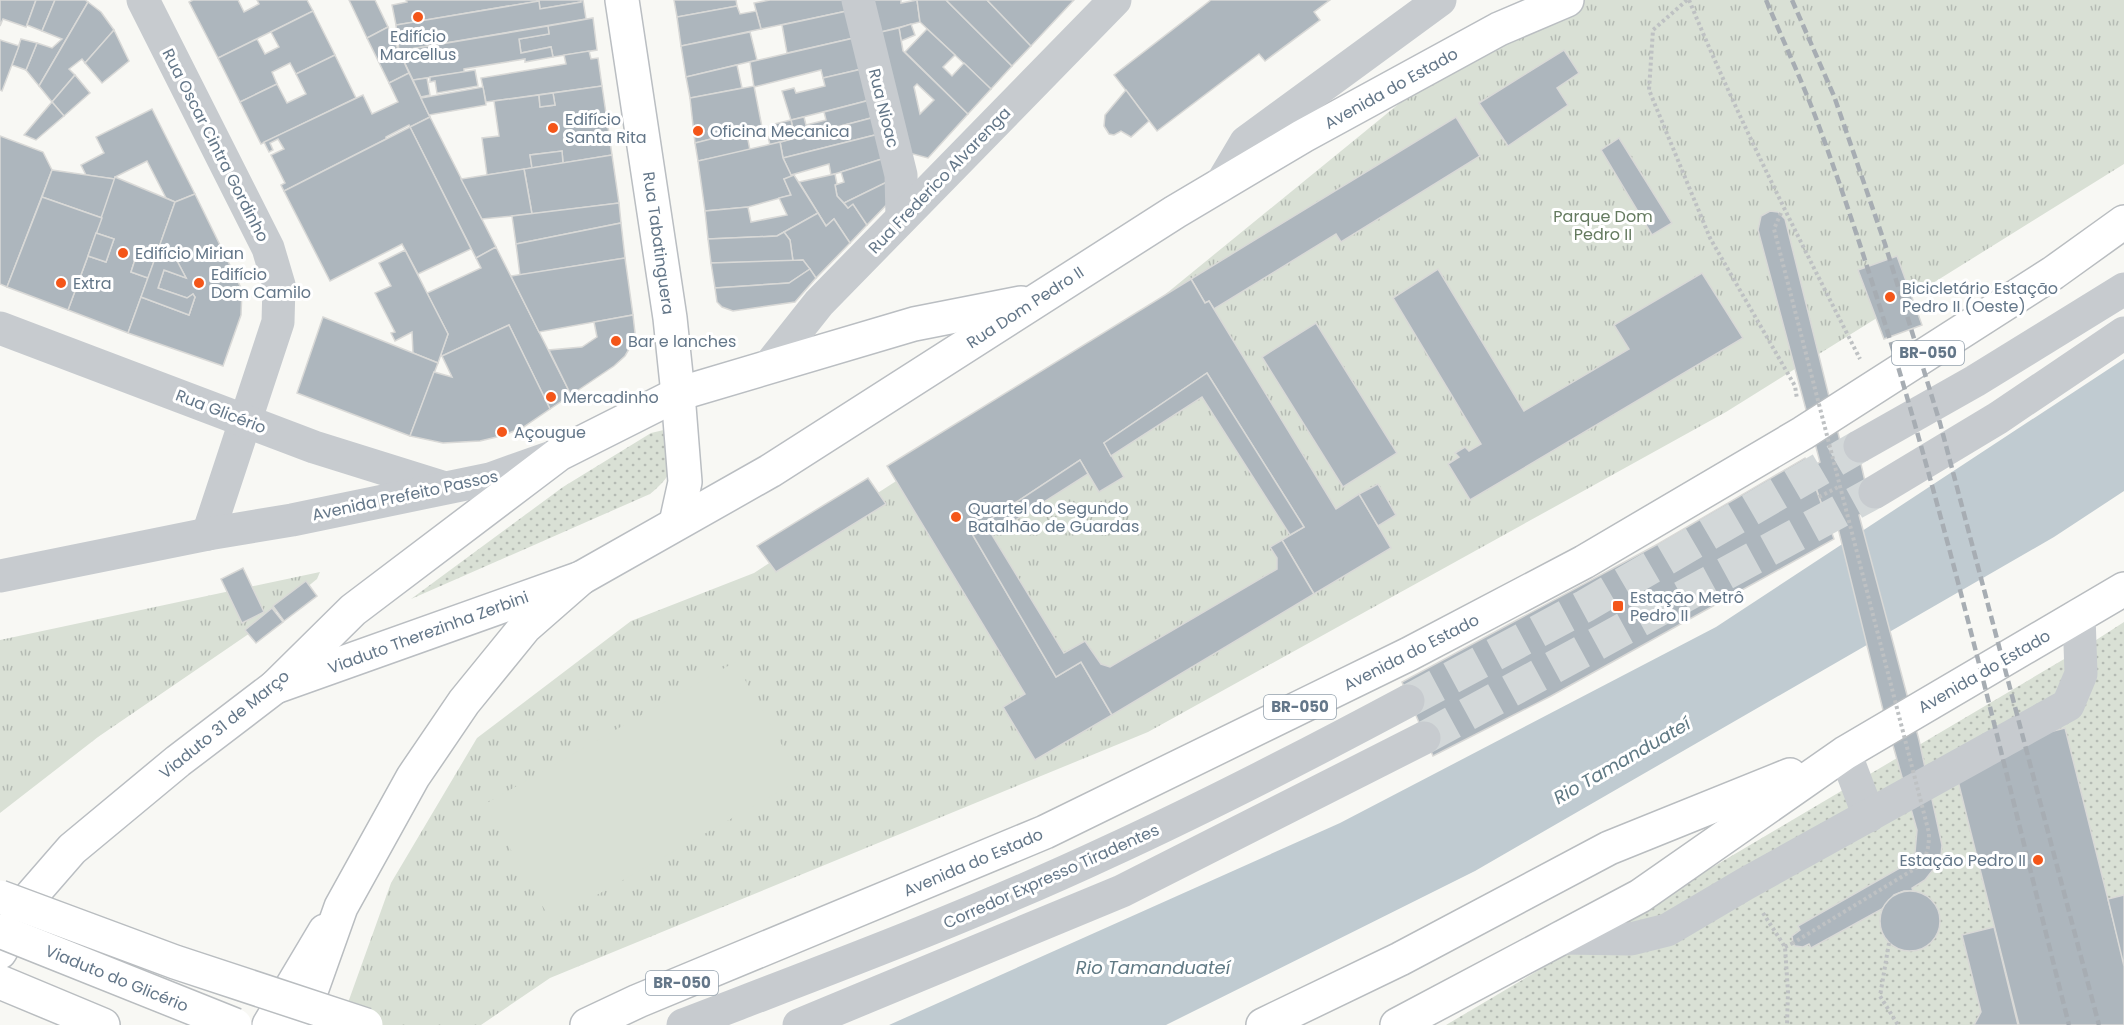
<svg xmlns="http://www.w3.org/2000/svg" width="2124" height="1025" font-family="Poppins,sans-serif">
<defs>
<pattern id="grass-dots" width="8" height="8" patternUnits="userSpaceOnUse" patternTransform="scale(1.5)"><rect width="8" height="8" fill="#d9e0d5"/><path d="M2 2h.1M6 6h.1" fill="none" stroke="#b4bab3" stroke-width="1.8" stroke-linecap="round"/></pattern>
<pattern id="park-tufts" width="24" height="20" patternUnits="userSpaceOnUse" patternTransform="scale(1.5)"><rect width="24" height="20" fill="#d9e0d5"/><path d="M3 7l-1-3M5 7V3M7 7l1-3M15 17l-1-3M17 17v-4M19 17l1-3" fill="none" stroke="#b4bab3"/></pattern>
</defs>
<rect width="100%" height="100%" fill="#f8f8f4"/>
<g fill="url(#grass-dots)">
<path d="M668,429C673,463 679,470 650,494L411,599L563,487L651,433Z"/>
<path d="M2124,622V1025H1446L2093,642Z"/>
</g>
<g fill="url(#park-tufts)">
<path d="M1526,0H2124V164L1726,412L1148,732L550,978L481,1025H340L391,883L477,738L631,621L754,573L1091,355Z"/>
<path d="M320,572L317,579L253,631L98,737L0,813V640Z"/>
</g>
<path fill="#d9e0d5" d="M735,662L801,779L551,921L485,804Z"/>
<path fill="#c0cbd1" d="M2124,359V491L2054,537L1475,871L1166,1025H889L1340,823L1716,627Z"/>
<g fill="#adb6bd" stroke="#d9d9d7" stroke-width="1.5" fill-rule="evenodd">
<path d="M0,0H36L26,27L3,19L0,26Z"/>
<path d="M36,0H55L42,31L27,25Z"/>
<path d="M55,0H85L88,2L39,86L26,70L37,43L52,48L62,39L42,31Z"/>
<path d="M193,0H238L244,12L259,4L257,0H307L313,11L218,58L189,2Z"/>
<path d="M349,0H375L388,27L367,38Z"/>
<path d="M406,0H581V2L540,9L539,1L396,25L392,5L407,2Z"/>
<path d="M581,0H583L586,19L399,51L396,25L539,1L540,9L581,2Z"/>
<path d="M674,0H736L737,6L677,17Z"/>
<path d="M770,0H844L847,11L761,29L754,3Z"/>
<path d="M873,0H901V3L917,0L920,22L881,32Z"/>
<path d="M917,0H946L1012,66L991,89L920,22Z"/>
<path d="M946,0H987L1031,46L1012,66Z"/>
<path d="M987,0H1074L1031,46Z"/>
<path d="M1211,0H1330L1314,12L1320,20L1265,61L1259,54L1157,131L1114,75Z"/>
<path d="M88,2L101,12L114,30L85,63L82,59L69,69L75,75L52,102L39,86Z"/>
<path d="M737,6L740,14L756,11L761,29L681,46L677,17Z"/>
<path d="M313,11L335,55L296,74L290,63L272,72L277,84L240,102L218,58L257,39L265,54L279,47L271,32Z"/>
<path d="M847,11L854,38L787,53L782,25Z"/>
<path d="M593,18L597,50L553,57L551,47L521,53L519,39L549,34L548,26Z"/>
<path d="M911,24L915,35L901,41L899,28Z"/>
<path d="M548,26L549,34L519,39L521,53L551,47L553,57L525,62V59L464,69V72L413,80L399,51Z"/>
<path d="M388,27L409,73L389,83L367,38Z"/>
<path d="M899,28L903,51L968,114L928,158L909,153L881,32ZM917,84L934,100L920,114L914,87Z"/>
<path d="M927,29L955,55L943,67L952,76L964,63L991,89L968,114L905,52Z"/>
<path d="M114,30L129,61L102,83L85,63Z"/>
<path d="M750,32L757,60L686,77L681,46Z"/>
<path d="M854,38L862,69L823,78L821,70L754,87L750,62Z"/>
<path d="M21,39L37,43L26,70L12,65Z"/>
<path d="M0,40L19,46L2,91L0,90Z"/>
<path d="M1564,50L1579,73L1557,88L1568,105L1508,146L1479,103Z"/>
<path d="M589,51L591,59L598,58L602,86L486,102L481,78L566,64L564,55Z"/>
<path d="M335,55L356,98L261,144L240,102L277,84L287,103L306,94L296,74Z"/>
<path d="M737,65L742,88L690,98L686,77Z"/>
<path d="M862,69L870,100L791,120L782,91L794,88L796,93L825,86L823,78Z"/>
<path d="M475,70L478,86L437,93L435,81L430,82V77Z"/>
<path d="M409,73L430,117L410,127L409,125L386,137V139L284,191L281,185L285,183L271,155L284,149L278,139L270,143L273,150L269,152L264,142L363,95L372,114L398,102L389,83Z"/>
<path d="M75,75L90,93L64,116L52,102Z"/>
<path d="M427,78L430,95L421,97L413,80Z"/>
<path d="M602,86L612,155L563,163L562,151L530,155L532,168L487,175L482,138L499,136L494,101L539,95L540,107L555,105L553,93Z"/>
<path d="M754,86L762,127L695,143L690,98Z"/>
<path d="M483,87L486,105L429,115L421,98Z"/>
<path d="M1126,90L1149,121L1131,137L1121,131L1114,135L1109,134L1104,126L1105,115Z"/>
<path d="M553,93L555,105L540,107L539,95Z"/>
<path d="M870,100L875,117L795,138L791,120L804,117L806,125L826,120L824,112Z"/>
<path d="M52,102L64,116L36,140L24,135Z"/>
<path d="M152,109L195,194L175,202L166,198L147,161L115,177V179L86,175L81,165L104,153L96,137Z"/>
<path d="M430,117L496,247L476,258L410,127Z"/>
<path d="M875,117L879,134L783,158L780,142Z"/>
<path d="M1456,117L1480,156L1341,242L1336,234L1214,309L1209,301L1205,303L1191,279Z"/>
<path d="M791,120L795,138L770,145L768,137L773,136L770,125Z"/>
<path d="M410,127L471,249L418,274L402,244L330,281L284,191Z"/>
<path d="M746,130L750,150L698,161L695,143Z"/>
<path d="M879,134L885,158L841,172L831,175L829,164L791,175L783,158Z"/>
<path d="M0,136L43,152L52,170L7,287L0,284Z"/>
<path d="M1619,138L1672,223L1652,235L1601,150Z"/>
<path d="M780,142L783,158L792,177L784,179L791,195L748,207L705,211L698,161Z"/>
<path d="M562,151L563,163L532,168L530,155Z"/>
<path d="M612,155L619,203L532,214L524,169Z"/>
<path d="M885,158L891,180L844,203L837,196L835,185L844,182L841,172Z"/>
<path d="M524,169L532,214L482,219L461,179Z"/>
<path d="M52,170L115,179L102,218L42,197Z"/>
<path d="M835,174L837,184L835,185L837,196L848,208L853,204L867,225L850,243L834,219L826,226L799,182Z"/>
<path d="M794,175L818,213L777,236L708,239L705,211L748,207L751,222L787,215L779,198L791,195L784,179Z"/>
<path d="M115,177L175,202L156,256L138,250L131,272L148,278L128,333L68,310L88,256L106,262L114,239L96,233Z"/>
<path d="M891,180L894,197L867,225L853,204L848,208L844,203Z"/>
<path d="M195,194L242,290L241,315L223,366L128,333L141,297L189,315L195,297L193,294L187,298L158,288L164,270L186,278L174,255L158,250L175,202Z"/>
<path d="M42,197L102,218L68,310L7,287Z"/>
<path d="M619,203L621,223L516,244L512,216Z"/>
<path d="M1770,211L1778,212L1785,219L1842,449L1856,442L1871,508L1859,515L1919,740L1942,845L1941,856L1936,866L1925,880L1912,888L1913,891H1904L1894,895L1882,909L1811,948L1809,944L1803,947L1795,946L1793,943L1792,936L1800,930L1798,926L1907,864L1915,852L1917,830L1883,710L1838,528L1831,531L1809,468L1820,462L1758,230L1761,216Z"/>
<path d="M818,213L826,226L834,219L850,243L816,278L803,260L793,261L790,240L784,232Z"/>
<path d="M621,223L625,258L520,275L516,244Z"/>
<path d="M784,232L790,240L793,261L711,263L708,239L777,236Z"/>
<path d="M96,233L114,239L106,262L88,256Z"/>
<path d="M496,247L571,395L550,409L509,325L442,356L441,354L448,334L427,293L481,268L476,258Z"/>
<path d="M138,250L156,256L148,278L131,272Z"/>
<path d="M158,250L174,255L186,278L164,270L158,288L187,298L193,294L195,297L189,315L141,297Z"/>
<path d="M405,250L448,334L438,363L413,353L412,332L395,341L391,333L395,332L375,293L391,286L379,263Z"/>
<path d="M1897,256L1922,325L1884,339L1858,270Z"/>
<path d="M625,258L633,315L539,332L511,276Z"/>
<path d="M803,260L810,269L789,283L715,288L711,263Z"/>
<path d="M810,269L816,278L795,302L733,311L722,307L717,302L715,288L789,283Z"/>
<path d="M1438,269L1524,411L1629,349L1614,325L1702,273L1743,338L1470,500L1448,464L1459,457L1455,453L1465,447L1469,451L1481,444L1393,298Z"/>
<path d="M1191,279L1205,303L1209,301L1336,509L1359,494L1391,548L1314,594L1282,540L1304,527L1207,373L1104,443L1124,477L1099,492L1080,460L971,532L1056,677L1081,662L1112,715L1035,760L1003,707L1025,694L887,466Z"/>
<path d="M633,315L635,333L632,344L625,356L614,366L571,395L549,350L582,347L597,337L594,322Z"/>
<path d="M323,317L438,363L410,436L297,393Z"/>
<path d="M1316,323L1397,453L1343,487L1262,357Z"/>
<path d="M509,325L550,409L522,428L501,436L480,441L443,443L410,436L434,372L452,377L442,356Z"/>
<path d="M1207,373L1304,527L1290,535L1202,397L1111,456L1104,443Z"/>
<path d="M1805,458L1834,539L1551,696L1433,756L1402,682L1658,544Z"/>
<path d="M1080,460L1088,474L992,535L1064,653L1085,641L1101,664L1110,667L1277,569V558L1270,547L1282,540L1314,594L1112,715L1081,662L1056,677L971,532Z"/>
<path d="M868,478L886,504L776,572L757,546Z"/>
<path d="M1378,484L1396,515L1378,526L1359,494Z"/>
<path d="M243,568L264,612L242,623L221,579Z"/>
<path d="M306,581L317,596L284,621L273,606Z"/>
<path d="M272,608L283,622L256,643L245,630Z"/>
<path d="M2065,728L2124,963V1025H2019L1952,757Z"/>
<circle cx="1910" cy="921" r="30"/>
<path d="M2124,895V966L2108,899Z"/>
<path d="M1994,927L2018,1025H1974L1981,1012L1962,935Z"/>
</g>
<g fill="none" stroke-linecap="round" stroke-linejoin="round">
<g stroke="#d3d8d9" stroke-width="33" stroke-dasharray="33 16" stroke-linecap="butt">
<path d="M1408,701L1585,606L1860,446"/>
<path d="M1424,738L1875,492"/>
</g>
<defs>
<g id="major">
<path d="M622,0L670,318L678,394L685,482L676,523"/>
<path d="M275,687L581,578L770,471L1175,212L1303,136L1499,29L1567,0"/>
<path d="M0,952L32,895L72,849L178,761L275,687L353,610L559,454L678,394L914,324L1021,303"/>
<path d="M269,1025L325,931"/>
</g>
<g id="highway">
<path d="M0,982L103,1025"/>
<path d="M299,1025L341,907L413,777L464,702L525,627L581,578"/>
<path d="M587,1025L638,1001L1045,832L1409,654L1584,562L1803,433L2053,273L2124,222"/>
<path d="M1263,1025L1400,959L1609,848L1790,775"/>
<path d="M1397,1025L1640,896L1845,753L2124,589"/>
</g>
</defs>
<use href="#major" stroke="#babec2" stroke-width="36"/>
<use href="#highway" stroke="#b9bdc0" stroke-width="36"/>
<g stroke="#bec1c3" stroke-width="4" stroke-dasharray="3 3" stroke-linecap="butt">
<path d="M1687,0L1653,30L1649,90L1710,238L1795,386L1797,399"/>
<path d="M1689,0C1740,123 1800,241 1860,359"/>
<path d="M1819,497L1840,486"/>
<path d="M1763,913L1785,947L1788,992L1787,1025"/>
<path d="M1889,943L1880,996L1898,1025"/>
<path d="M1785,947L1793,943"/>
</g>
<g stroke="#c7cbcf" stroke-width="33">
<path d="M143,0L268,248L279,285L278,322L208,534"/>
<path d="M858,0L901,175L902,217"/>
<path d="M1220,186L1246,142L1440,0"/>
<path d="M0,328L314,447L442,487"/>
<path d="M769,366L819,303L1115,0"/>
<path d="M1860,446L1975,381L2124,289"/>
<path d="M1875,492L1998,418L2124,333"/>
<path d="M0,576L208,534L292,520L490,479L549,458"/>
<path d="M1845,753L1869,816"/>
<path d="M1560,938L1631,939L1667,930L1745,884L2068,705L2081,674L2079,615"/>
<path d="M683,1025C826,970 969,917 1108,852C1210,805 1309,754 1408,701"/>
<path d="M799,1025L1122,891L1424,738"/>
</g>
<use href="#major" stroke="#fff" stroke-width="33"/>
<use href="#highway" stroke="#fff" stroke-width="33"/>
<g stroke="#a7adb3" stroke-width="4.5" stroke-dasharray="9 4.5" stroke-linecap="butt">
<path d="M1766,0C1784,43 1804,85 1820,129C1926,420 1993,725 2069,1025"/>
<path d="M1792,0L1834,96L1885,244L1940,423L2099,1025"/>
</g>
<defs>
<g id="highway-bridge">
<path d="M0,897L175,962L366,1025"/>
<path d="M0,931L235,1025"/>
</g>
</defs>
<use href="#highway-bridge" stroke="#b9bdc0" stroke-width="36" stroke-linecap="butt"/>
<path stroke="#bec1c3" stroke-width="4" stroke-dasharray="3 3" stroke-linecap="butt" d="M1781,213L1774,229L1929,833C1929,849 1927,858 1916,868L1793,943"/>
<use href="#highway-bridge" stroke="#fff" stroke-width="33"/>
</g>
<g fill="#f45619" stroke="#fff" stroke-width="2">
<circle cx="418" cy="17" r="6"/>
<circle cx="553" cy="128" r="6"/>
<circle cx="698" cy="131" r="6"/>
<circle cx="123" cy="253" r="6"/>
<circle cx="61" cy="283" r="6"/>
<circle cx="199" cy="283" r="6"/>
<circle cx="1890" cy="297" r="6"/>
<circle cx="616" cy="341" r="6"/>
<circle cx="551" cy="397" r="6"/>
<circle cx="502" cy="432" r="6"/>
<circle cx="956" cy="517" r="6"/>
<rect x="1612" y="600" width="12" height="12" rx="3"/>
<circle cx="2038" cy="860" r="6"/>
</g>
<g text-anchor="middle" stroke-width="6" stroke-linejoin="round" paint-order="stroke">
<g fill="#fff" stroke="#92a0ac" stroke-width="1.5">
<rect x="1892" y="341" width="72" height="24" rx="4.5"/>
<rect x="1264" y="695" width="72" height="24" rx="4.5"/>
<rect x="646" y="971" width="72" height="24" rx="4.5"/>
</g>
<g font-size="15" font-weight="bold" fill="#647789">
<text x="1928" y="358">BR-050</text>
<text x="1300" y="712">BR-050</text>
<text x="682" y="988">BR-050</text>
</g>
<g font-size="16" fill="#647789" stroke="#fff" text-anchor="start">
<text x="418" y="42" text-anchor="middle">Edifício<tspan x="418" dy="18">Marcellus</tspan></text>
<text x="565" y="125">Edifício<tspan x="565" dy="18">Santa Rita</tspan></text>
<text x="710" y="137">Oficina Mecanica</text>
<text x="135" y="259">Edifício Mirian</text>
<text x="211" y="280">Edifício<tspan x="211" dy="18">Dom Camilo</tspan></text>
<text x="73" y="289">Extra</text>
<text x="1902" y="294">Bicicletário Estação<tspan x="1902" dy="18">Pedro II (Oeste)</tspan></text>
<text x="628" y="347">Bar e lanches</text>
<text x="563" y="403">Mercadinho</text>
<text x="514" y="438">Açougue</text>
<text x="968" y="514">Quartel do Segundo<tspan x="968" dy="18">Batalhão de Guardas</tspan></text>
<text x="1630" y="603">Estação Metrô<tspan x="1630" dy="18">Pedro II</tspan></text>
<text x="2026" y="866" text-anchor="end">Estação Pedro II</text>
</g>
<g font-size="16" fill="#647789" stroke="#fff">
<text transform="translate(1391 88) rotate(-29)" y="6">Avenida do Estado</text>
<text transform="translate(884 108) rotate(76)" y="6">Rua Nioac</text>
<text transform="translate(216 145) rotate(63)" y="6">Rua Oscar Cintra Gordinho</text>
<text transform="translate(939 180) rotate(-46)" y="6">Rua Frederico Alvarenga</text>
<text transform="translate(659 243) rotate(82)" y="6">Rua Tabatinguera</text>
<text transform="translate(1025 307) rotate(-33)" y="6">Rua Dom Pedro II</text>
<text transform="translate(221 411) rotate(21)" y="6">Rua Glicério</text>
<text transform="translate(405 495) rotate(-12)" y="6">Avenida Prefeito Passos</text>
<text transform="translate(428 632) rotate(-20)" y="6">Viaduto Therezinha Zerbini</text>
<text transform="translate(1411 652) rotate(-27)" y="6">Avenida do Estado</text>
<text transform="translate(1984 671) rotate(-30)" y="6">Avenida do Estado</text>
<text transform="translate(224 724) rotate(-39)" y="6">Viaduto 31 de Março</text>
<text transform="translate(973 862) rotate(-23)" y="6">Avenida do Estado</text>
<text transform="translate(1051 876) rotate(-24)" y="6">Corredor Expresso Tiradentes</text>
<text transform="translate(117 978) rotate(22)" y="6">Viaduto do Glicério</text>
</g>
<g font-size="16" fill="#647a5f" stroke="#fff">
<text x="1603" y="222">Parque Dom<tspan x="1603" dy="18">Pedro II</tspan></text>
</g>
<g font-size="18" font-style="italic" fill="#5f7984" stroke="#fff">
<text transform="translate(1622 761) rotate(-30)" y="6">Rio Tamanduateí</text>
<text x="1153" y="974">Rio Tamanduateí</text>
</g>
</g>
</svg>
